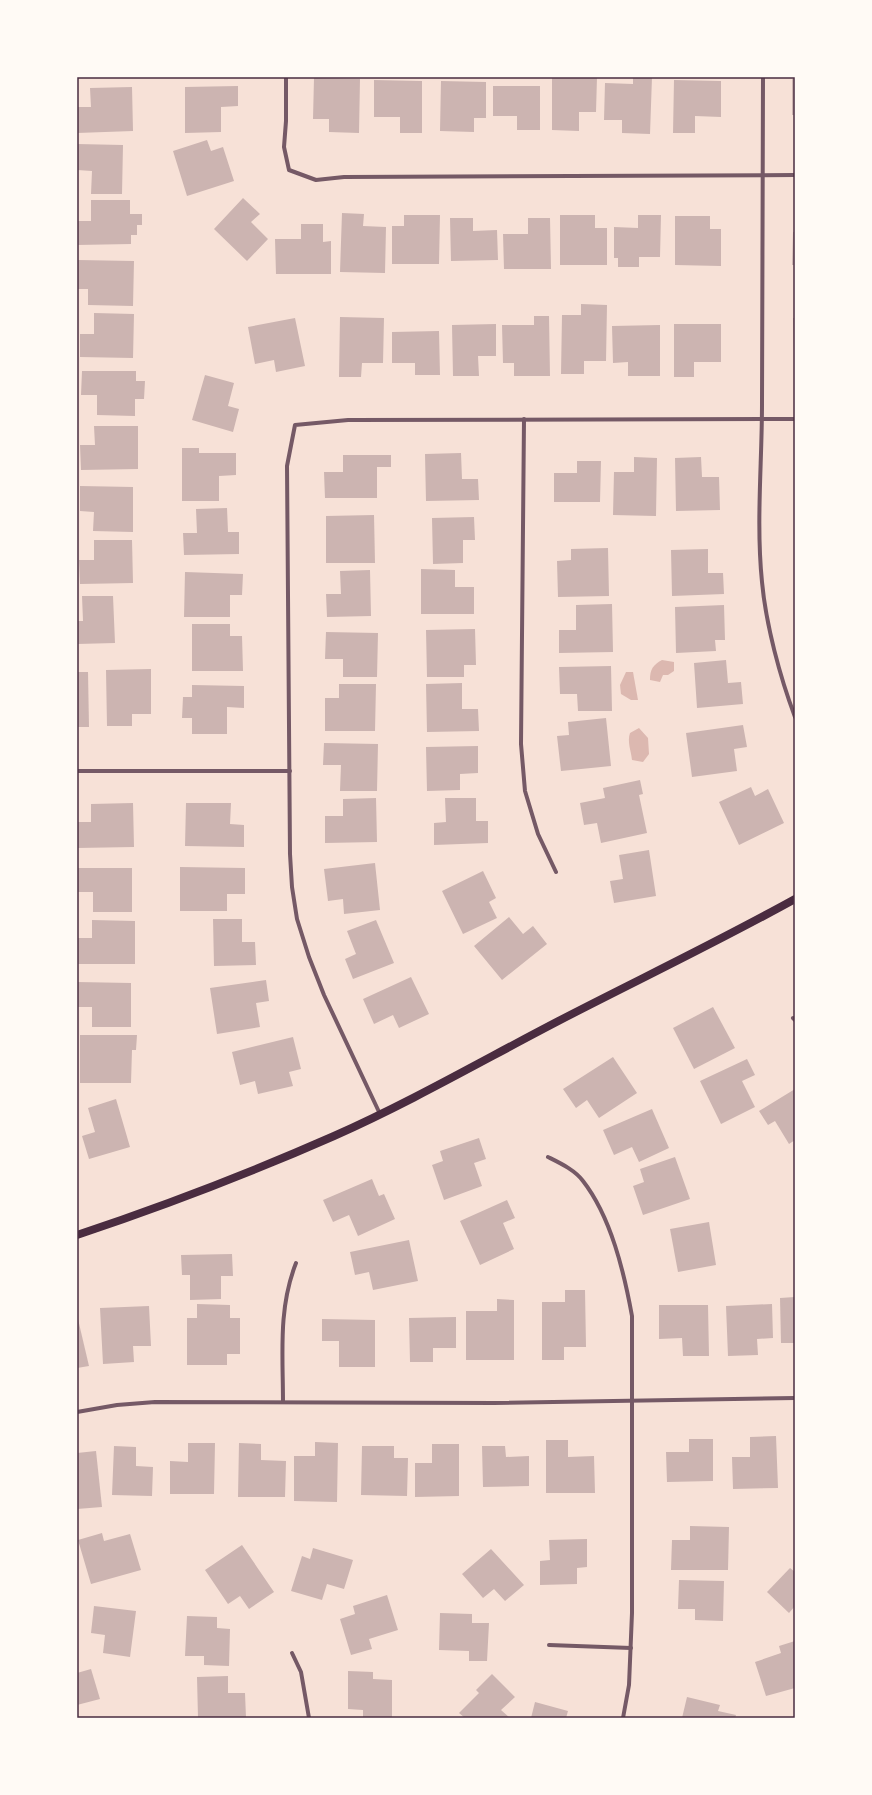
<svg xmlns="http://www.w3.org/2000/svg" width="872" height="1795" font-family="'Nunito Sans',sans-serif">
<rect width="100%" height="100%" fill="#f7e1d7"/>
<g fill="#dcb8b0">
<path d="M662,660L674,662V671L668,675H663L660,682L650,680C650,669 653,665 662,660Z"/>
<path d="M626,672H633L638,700H631L621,694L620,685Z"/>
<path d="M639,728L648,738L649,754L643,762L632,760C631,750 627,742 630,733Z"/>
</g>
<g fill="#ccb4b1">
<path d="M583,77H597L596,112H579V131L552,130V78Z"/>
<path d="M633,77H652L650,134L622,133V120H604L605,83L633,84Z"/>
<path d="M314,78L360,79L359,133L329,132V119H313Z"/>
<rect x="792" y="79" width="3" height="36"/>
<path d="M374,80L422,81V133H400V117H374Z"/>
<path d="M674,80L721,81V117L695,116V133H673Z"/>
<path d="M441,81L486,82V118H474V132L440,131Z"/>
<path d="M238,86V106L221,107V132L185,133V87Z"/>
<path d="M493,86H540V130H517V116H493Z"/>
<path d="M132,87L133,131L77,133V107H91L90,88Z"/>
<path d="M207,140L211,151L223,147L234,181L187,196L173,151Z"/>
<path d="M77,144L123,145L122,194H91L92,171L77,170Z"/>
<path d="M243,198L260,214L251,222L268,239L247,261L214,229Z"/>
<path d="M91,200H130V214H142V225H137V235H131V244L77,245V221H91Z"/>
<path d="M342,213L364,214L363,226L386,227L385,273L340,272Z"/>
<path d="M404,215H440L439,264H392V226H404Z"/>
<path d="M560,215H595V228H607V265H560Z"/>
<path d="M638,215H661L660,257H639V267H618V258H614V227L638,228Z"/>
<path d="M675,216H710V229H721V266L675,265Z"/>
<path d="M450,218H473V231L497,230L498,260L451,261Z"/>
<path d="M528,218H550L551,269H504L503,234H528Z"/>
<path d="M301,224H323V242L331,241V274H276L275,239H301Z"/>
<path d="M793,232H795V265H792Z"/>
<path d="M78,260L134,261L133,306L88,305V289H78Z"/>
<path d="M581,304L607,305L606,361H584V374H561L562,315H581Z"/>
<path d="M94,313L134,314L133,358L80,357V334H94Z"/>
<path d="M534,316H549L550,376H514V363H503L502,325H534Z"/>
<path d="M340,317L384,318L383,363H362L361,377H339Z"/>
<path d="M295,318L305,366L276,372L274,360L255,364L248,327Z"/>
<path d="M793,318H795V352H794Z"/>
<path d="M496,324V356H478L479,376H453L452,325Z"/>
<path d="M674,324H721V362H694V377H674Z"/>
<path d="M660,325V376H628V362L613,363L612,326Z"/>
<path d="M439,331L440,375H415V363H392V332Z"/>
<path d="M82,371H136V381H145L144,399H135V416L97,415V395H81Z"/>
<path d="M205,375L234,383L228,406L239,409L233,432L192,420Z"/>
<path d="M94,426H138V469L81,470L80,445H95Z"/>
<path d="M182,448H199V453H236V475L219,476V501H182Z"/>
<path d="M461,453L462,479H478L479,500L426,501L425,454Z"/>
<path d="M343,455H391V467H377V498H325L324,472H343Z"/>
<path d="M634,457L657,458L656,516L613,515L614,472H634Z"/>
<path d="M701,457L702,477H719L720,510L676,511L675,458Z"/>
<path d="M577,461H601L600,502H554V473H577Z"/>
<path d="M80,486L133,487V532L93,531L94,512L80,511Z"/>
<path d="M227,508L228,532H239V554L184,555L183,533H197L196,509Z"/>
<path d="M374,515L375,563H326V516Z"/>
<path d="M474,517L475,540H463V563L433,564L432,518Z"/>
<path d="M94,540H132L133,583L80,584L79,560H94Z"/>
<path d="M608,548L609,596L558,597L557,561L571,560V549Z"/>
<path d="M708,549V573H723L724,594L672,596L671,550Z"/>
<path d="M421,569L455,570V587H474V614H421Z"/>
<path d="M370,570L371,616L327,617L326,594H341L340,571Z"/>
<path d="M185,572L243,574L242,595H230V617H184Z"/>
<path d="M82,596H113L115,643L77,644V621H83Z"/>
<path d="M612,604L613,652L559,653V630H576V605Z"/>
<path d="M724,605L725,640H715L716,651L676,653L675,607Z"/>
<path d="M192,624H230V636H242L243,671H192Z"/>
<path d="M475,629L476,665H464V677H427L426,630Z"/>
<path d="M326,632L378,633L377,677H343V659H325Z"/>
<path d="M726,660L728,683L741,682L743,704L697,708L694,663Z"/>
<path d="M611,666L612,711H578L577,694H560L559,667Z"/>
<path d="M151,669V714H132V726H107L106,670Z"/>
<path d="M77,672H88L89,727H77Z"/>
<path d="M462,683V709H478L479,731L427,732L426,684Z"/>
<path d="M339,684H376L375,731H325V698H339Z"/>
<path d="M192,685L244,686V708L227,707V734H192V718H182L183,697H192Z"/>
<path d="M606,718L611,766L561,771L557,736L569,735L568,722Z"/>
<path d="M743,725L747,747L734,749L737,771L692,777L686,733Z"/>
<path d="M324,743L378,744L377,791H340L341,765H323Z"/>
<path d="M478,746V773L460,774V790L427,791L426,747Z"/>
<path d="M640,780L643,794L639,795L647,833L601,843L597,823L584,825L580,803L605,798L603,788Z"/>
<path d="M751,787L755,796L768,789L784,823L739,845L719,802Z"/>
<path d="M376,798L377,842L325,843V816H343V799Z"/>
<path d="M445,798H476V821H488V843L434,845V823L446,822Z"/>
<path d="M133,803L134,847L77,848V822H91V804Z"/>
<path d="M186,803H231L230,824L244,825V847L185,846Z"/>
<path d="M649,850L656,896L614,903L610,881L623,879L619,855Z"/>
<path d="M375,863L380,910L344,914L343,899L328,901L324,869Z"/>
<path d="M180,867L245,868V894H227V911H180Z"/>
<path d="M78,868H132V912H93V892H78Z"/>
<path d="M483,871L496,898L489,902L497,918L463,934L442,891Z"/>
<path d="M509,917L523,934L533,926L547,944L502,980L474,946Z"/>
<path d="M213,919H242V942H255L256,965L214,966Z"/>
<path d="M92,920L135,921V964H77L78,938H92Z"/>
<path d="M376,920L394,963L353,979L345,959L356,954L347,931Z"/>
<path d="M411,977L429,1014L399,1028L393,1015L374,1024L363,999Z"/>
<path d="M266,980L269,1001L256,1003L260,1027L217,1034L210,988Z"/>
<path d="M77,982L131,983V1027H92V1007H77Z"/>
<path d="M713,1007L735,1048L694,1069L673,1028Z"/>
<path d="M80,1035H137L136,1050H132L131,1083H80Z"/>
<path d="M293,1037L301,1069L289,1072L293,1086L258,1094L255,1081L240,1085L232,1052Z"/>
<path d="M613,1057L637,1093L599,1118L587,1100L576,1108L563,1089Z"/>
<path d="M747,1059L755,1075L742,1081L755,1107L721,1124L700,1081Z"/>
<path d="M795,1089V1140L789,1144L775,1121L768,1125L759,1111Z"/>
<path d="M116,1099L130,1147L89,1159L82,1136L95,1132L88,1108Z"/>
<path d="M652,1109L669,1148L639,1162L632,1147L614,1155L603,1130Z"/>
<path d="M479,1138L486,1159L474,1163L482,1186L444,1200L432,1165L443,1161L440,1151Z"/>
<path d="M675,1157L690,1199L643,1215L633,1186L644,1182L640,1169Z"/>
<path d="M372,1179L379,1196L384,1194L395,1219L358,1236L349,1215L333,1222L323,1200Z"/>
<path d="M507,1200L515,1218L503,1223L514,1249L480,1265L460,1221Z"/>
<path d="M709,1222L716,1265L678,1272L670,1229Z"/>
<path d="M409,1240L418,1281L373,1290L369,1272L355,1275L350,1252Z"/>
<path d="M232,1254L233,1276H221V1299L190,1300V1275H182L181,1255Z"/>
<path d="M565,1290H585L586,1347H564V1360H542V1302H565Z"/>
<path d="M795,1297V1343H781L780,1298Z"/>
<path d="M497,1299L514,1300V1360H466V1311H497Z"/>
<path d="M197,1304L230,1305V1318H240V1354H227V1365H187V1318H197Z"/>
<path d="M772,1304L773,1338L757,1339L758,1355L728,1356L726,1306Z"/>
<path d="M659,1305H708L709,1356H683L682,1338L659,1339Z"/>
<path d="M149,1306L151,1346H133L134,1362L103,1364L100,1308Z"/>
<path d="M77,1315L89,1366L77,1368Z"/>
<path d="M456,1317V1348H433V1362H410L409,1318Z"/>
<path d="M322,1319L375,1320V1367H339V1341H322Z"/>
<path d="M776,1436L778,1488L733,1489L732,1457H750V1437Z"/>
<path d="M689,1439H713V1481L667,1482L666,1452H689Z"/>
<path d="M546,1440H568V1457L594,1456L595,1493H546Z"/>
<path d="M315,1442L338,1443L337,1502L294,1501V1456H315Z"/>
<path d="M188,1443H215L214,1494H170V1461L188,1462Z"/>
<path d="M239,1443L261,1444V1460L286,1461L285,1497H238Z"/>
<path d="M432,1444H459V1496L415,1497V1463H432Z"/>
<path d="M114,1446L136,1447V1466L153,1467L152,1496L112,1495Z"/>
<path d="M362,1446H394V1458H408L407,1496L361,1495Z"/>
<path d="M482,1446H505L506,1457L529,1456V1486L483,1487Z"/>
<path d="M96,1451L102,1507L77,1509V1453Z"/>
<path d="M690,1526L729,1527L728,1570H671L672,1540H690Z"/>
<path d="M102,1533L104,1541L130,1534L141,1570L91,1584L78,1540Z"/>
<path d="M587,1539V1567L577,1568V1584L540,1585V1561L550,1560L549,1540Z"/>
<path d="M242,1545L274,1592L249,1609L240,1596L228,1604L205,1570Z"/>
<path d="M313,1548L353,1560L344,1589L327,1584L322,1600L291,1591L302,1556L310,1559Z"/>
<path d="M491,1549L524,1585L505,1601L494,1589L483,1598L462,1574Z"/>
<path d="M790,1568L795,1572V1606L789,1613L767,1592Z"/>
<path d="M679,1580L724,1581L723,1621L695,1620V1609H678Z"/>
<path d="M387,1595L398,1630L369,1639L372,1649L351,1655L340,1619L355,1614L353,1606Z"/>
<path d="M94,1606L136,1611L130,1657L103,1653L105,1635L91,1633Z"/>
<path d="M440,1613L472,1614V1623H489L487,1661H469V1651L439,1650Z"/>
<path d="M187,1616L217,1617V1628L230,1629L229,1666L204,1665V1656H185Z"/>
<path d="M795,1641V1688L766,1696L755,1662L781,1653L779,1646Z"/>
<path d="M91,1669L100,1699L77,1705V1673Z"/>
<path d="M348,1671L373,1672V1679L392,1680V1718H363V1710L348,1709Z"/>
<path d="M492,1674L515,1697L501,1710L510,1718H465L459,1713L479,1693L476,1690Z"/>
<path d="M228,1676V1693H245L246,1718H198L197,1677Z"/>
<path d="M687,1697L720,1705L718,1711L736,1715L735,1718H682Z"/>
<path d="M535,1702L568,1711L566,1718H531Z"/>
</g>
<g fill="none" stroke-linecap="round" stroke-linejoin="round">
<g stroke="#755966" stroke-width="4">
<path d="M286,77V121L284,147L289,170L316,180L344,177L795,175"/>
<path d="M763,77C763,186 762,295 762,404C762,463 756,523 762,582C766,625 780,677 795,717"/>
<path d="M524,419L521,744L525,791L538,834L556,872"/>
<path d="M77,771H290"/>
<path d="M793,1018L795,1020"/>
<path d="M380,1114L324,995L309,957L297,919L292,887L290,854L287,466L295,425L348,420L795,419"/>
<path d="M548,1157C560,1163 575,1170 583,1181C611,1217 624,1272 632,1316V1613L629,1685L623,1718"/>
<path d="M283,1402C283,1354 278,1309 296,1263"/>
<path d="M77,1412L117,1405L155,1402L494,1403L795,1398"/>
<path d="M549,1645L631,1648"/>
<path d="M292,1653L301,1672L309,1718"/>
</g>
<path stroke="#4a2c40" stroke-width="8" d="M77,1235C164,1206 250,1173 334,1136C415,1100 492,1055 572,1014C646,976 721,940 795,899"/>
</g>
<rect width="872" height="1795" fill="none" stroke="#fffaf5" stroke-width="156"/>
<rect x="78" y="78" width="716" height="1639" fill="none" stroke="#4a2c40" stroke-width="1.5"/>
</svg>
